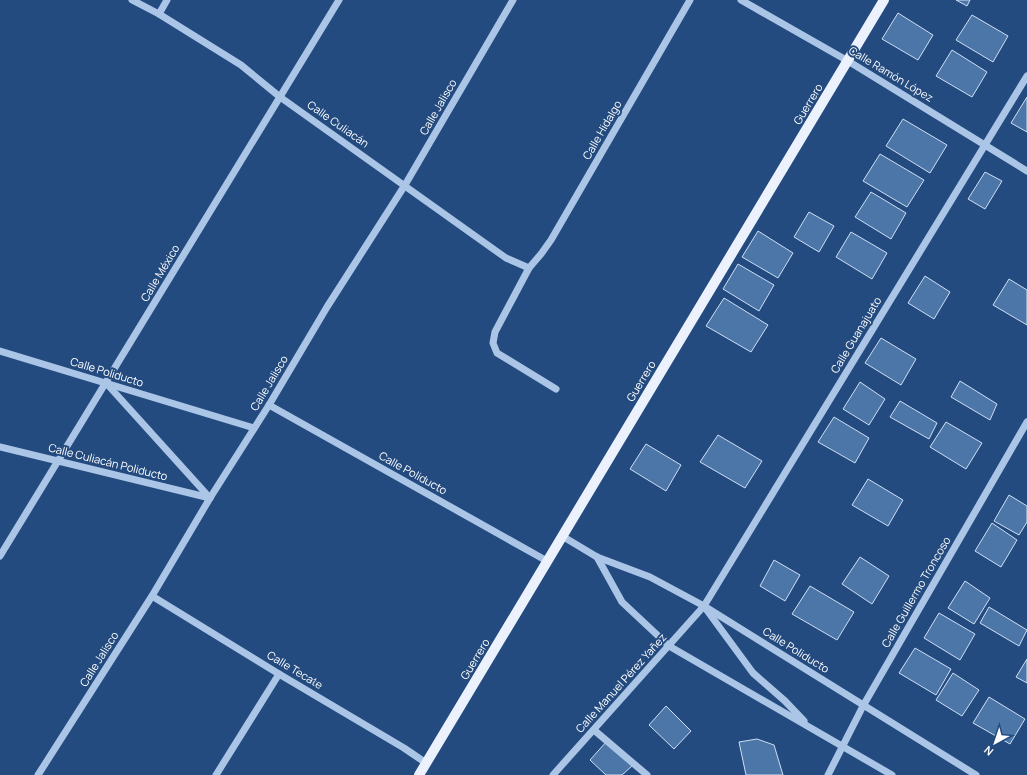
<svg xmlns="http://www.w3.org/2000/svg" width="1027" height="775" font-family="Manrope,sans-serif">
<rect width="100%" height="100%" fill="#244b7f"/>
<g fill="#4c75a8" stroke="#cedff5">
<path d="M956,0H970L967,6Z"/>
<path d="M898,13L933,35L918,60L882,39Z"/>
<path d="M972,15L1008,36L993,62L956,40Z"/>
<path d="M952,50L987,72L972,97L936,76Z"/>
<path d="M1027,97V132L1011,123Z"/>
<path d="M903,119L947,145L930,173L886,146Z"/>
<path d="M880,154L924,180L907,207L863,181Z"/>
<path d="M985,172L1002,181L985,209L968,199Z"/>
<path d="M871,192L906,213L891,239L855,217Z"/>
<path d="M809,212L834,226L819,252L794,237Z"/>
<path d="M758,231L793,253L778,278L742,257Z"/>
<path d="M851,232L887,253L872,279L836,257Z"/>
<path d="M738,264L774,285L759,311L723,289Z"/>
<path d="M925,276L950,292L934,319L908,303Z"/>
<path d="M1009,279L1027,290V325L993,305Z"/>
<path d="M724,298L768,325L751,352L706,326Z"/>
<path d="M881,338L916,359L901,385L865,363Z"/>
<path d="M960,381L997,404L990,420L951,397Z"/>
<path d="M860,382L885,399L869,425L843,409Z"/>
<path d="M900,401L937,423L929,439L890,417Z"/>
<path d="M834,417L869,438L855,463L818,442Z"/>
<path d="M946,422L982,443L966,469L930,447Z"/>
<path d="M718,435L762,461L745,488L700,462Z"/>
<path d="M646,444L681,465L666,491L630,469Z"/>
<path d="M868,479L903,500L888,526L852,505Z"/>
<path d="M1009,495L1027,506V522L1019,535L994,521Z"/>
<path d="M992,523L1017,540L1001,567L975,551Z"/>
<path d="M860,557L889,576L872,604L842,584Z"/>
<path d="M774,560L800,575L785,601L760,586Z"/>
<path d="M965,581L990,598L974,624L948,608Z"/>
<path d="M810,586L854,612L837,640L792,614Z"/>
<path d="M989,607L1027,630L1019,646L980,623Z"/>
<path d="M939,613L975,634L960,660L924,638Z"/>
<path d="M915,648L951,669L936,695L899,673Z"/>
<path d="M1027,659V683L1016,677Z"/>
<path d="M953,673L979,690L962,716L936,700Z"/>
<path d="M989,697L1025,719L1010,744L973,723Z"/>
<path d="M666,706L691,731L674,749L649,725Z"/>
<path d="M757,739L774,745L783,775H746L739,742Z"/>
<path d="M607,741L632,766L622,775H606L590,760Z"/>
</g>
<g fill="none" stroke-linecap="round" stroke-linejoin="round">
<g stroke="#aac5e6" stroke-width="7">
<path d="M132,0L159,14L241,65L280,97L506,258L529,268"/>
<path d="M741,0L848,61L1027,171"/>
<path d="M159,14L167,0"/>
<path d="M0,351L254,428"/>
<path d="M107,384L210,498"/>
<path d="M556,389L497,353L493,343L495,332L529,268L541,254L551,240L690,0"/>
<path d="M269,405L547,561"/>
<path d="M0,447L210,498"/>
<path d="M562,536L597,557L650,577L704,606L976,775"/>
<path d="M0,556L339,0"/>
<path d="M597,557L622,602L669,646L892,775"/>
<path d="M152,596L279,674L404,748L426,763"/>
<path d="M706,609L753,673L785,701L804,721"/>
<path d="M594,730L647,775"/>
<path d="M38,775L152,596L210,498L269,405L327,307L405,185L513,0"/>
<path d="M216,775L279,674"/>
<path d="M553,775L704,606L1027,76"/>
<path d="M828,775L863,706L1027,422"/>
</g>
<path stroke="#ecf2fd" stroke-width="10" d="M419,775L884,0"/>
</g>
<g text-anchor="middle" stroke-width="4" stroke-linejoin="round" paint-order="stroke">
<g font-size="11" fill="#fff" stroke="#244b7f">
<text transform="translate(891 74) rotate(31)" y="4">Calle Ramón López</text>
<text transform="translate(808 104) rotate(-59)" y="4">Guerrero</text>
<text transform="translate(438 107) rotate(-60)" y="4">Calle Jalisco</text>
<text transform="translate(338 124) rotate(35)" y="4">Calle Culiacán</text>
<text transform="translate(602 130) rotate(-60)" y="4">Calle Hidalgo</text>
<text transform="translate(160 273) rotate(-59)" y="4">Calle México</text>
<text transform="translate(856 335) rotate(-59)" y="4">Calle Guanajuato</text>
<text transform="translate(107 372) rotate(17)" y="4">Calle Poliducto</text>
<text transform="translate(641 381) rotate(-59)" y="4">Guerrero</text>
<text transform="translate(269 383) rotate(-59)" y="4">Calle Jalisco</text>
<text transform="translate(108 462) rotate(14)" y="4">Calle Culiacán Poliducto</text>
<text transform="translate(413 473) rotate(29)" y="4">Calle Poliducto</text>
<text transform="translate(916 592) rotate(-60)" y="4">Calle Guillermo Troncoso</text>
<text transform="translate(796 650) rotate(32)" y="4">Calle Poliducto</text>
<text transform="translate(99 659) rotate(-58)" y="4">Calle Jalisco</text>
<text transform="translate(475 659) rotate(-59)" y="4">Guerrero</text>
<text transform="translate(295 670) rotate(31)" y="4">Calle Tecate</text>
<text transform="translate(621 683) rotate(-48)" y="4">Calle Manuel Pérez Yañez</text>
</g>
</g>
<g transform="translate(995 743) rotate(220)" stroke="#244b7f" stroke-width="3" paint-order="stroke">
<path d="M0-3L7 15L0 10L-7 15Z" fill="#ffffff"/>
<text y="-6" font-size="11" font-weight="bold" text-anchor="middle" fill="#ffffff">N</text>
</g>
</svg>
